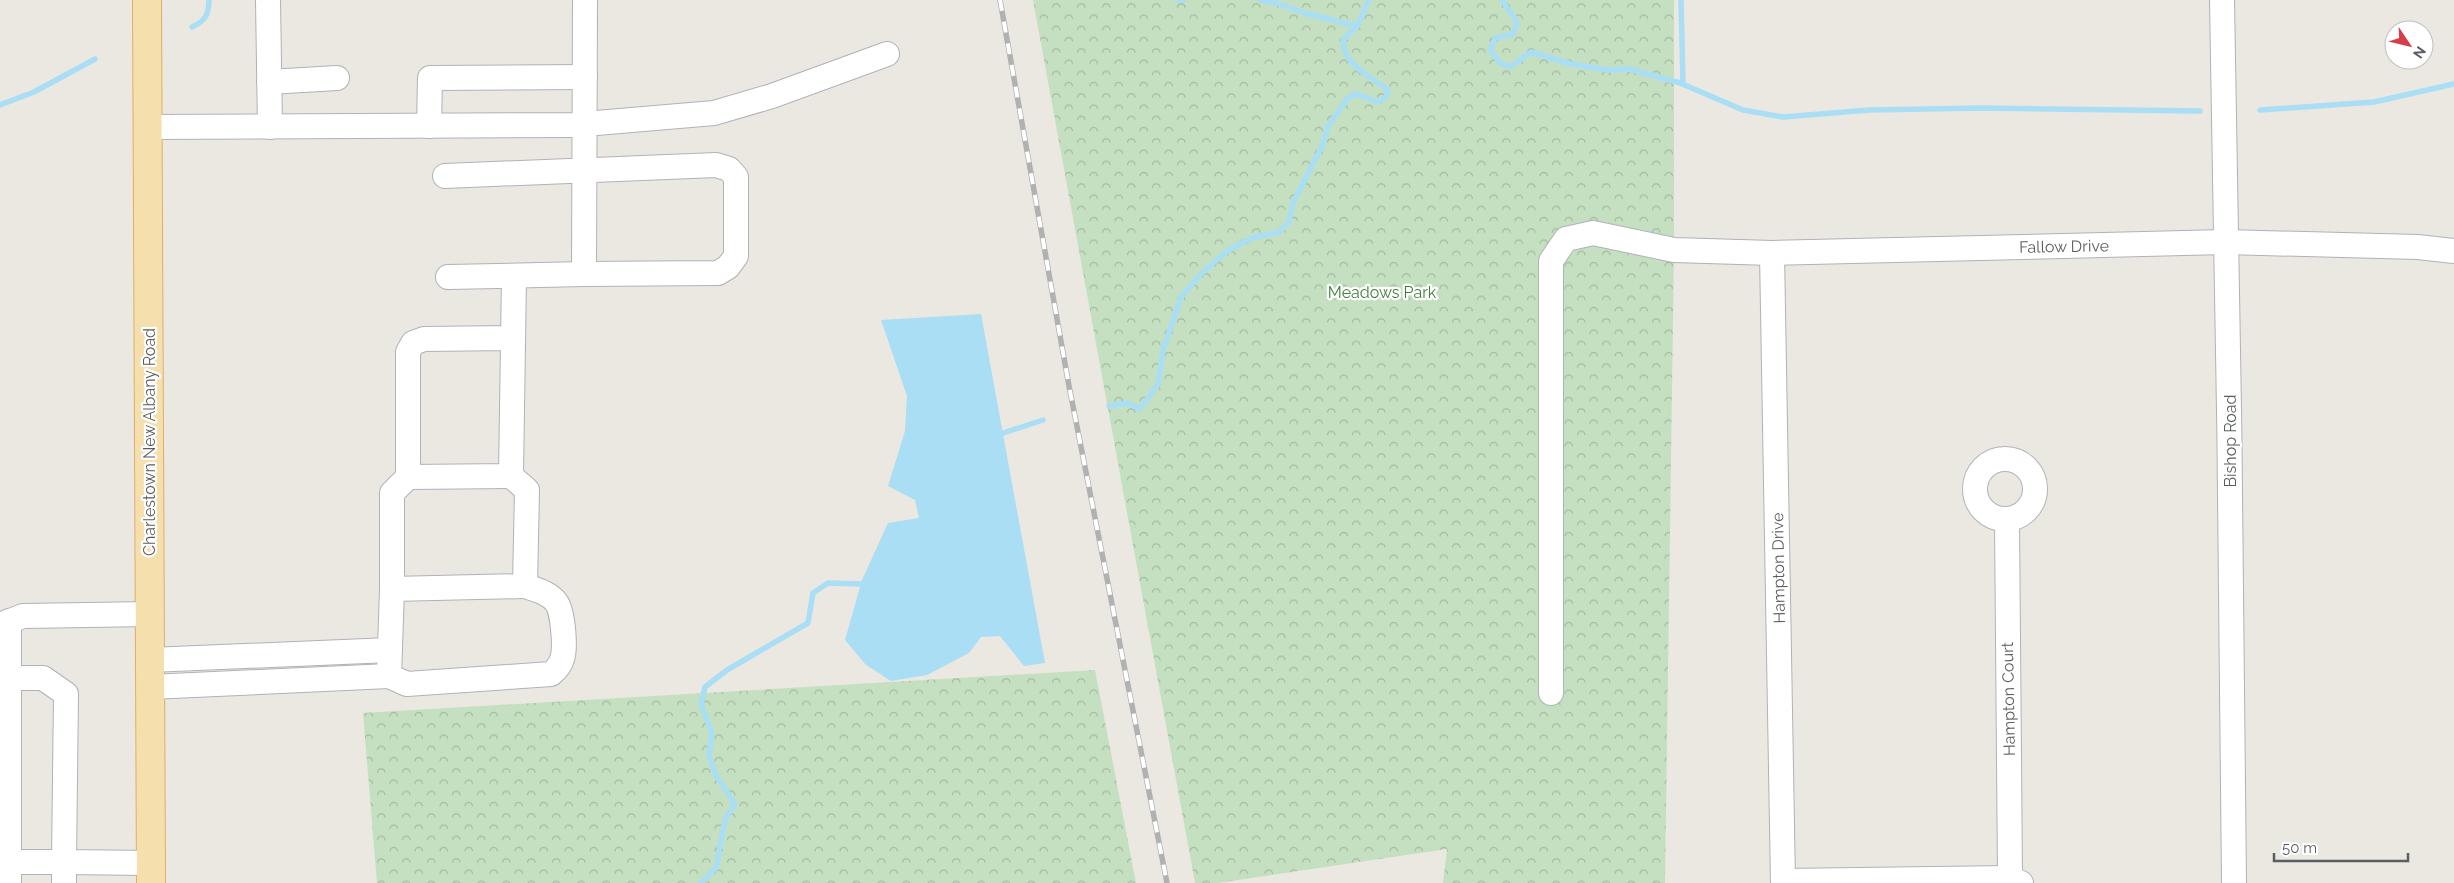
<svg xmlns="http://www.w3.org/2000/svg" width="2454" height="883" font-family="Raleway,sans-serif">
<defs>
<pattern id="forest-crowns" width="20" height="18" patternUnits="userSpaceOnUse" patternTransform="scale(1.25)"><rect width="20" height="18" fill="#c5e0c1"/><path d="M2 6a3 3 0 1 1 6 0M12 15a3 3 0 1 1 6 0" fill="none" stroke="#a3b9a0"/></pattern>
</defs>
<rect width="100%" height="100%" fill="#ebe8e2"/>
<g fill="url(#forest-crowns)">
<path d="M1033,0H1674V250L1665,883H1443L1447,849L1218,883H1195Z"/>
<path d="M1095,670L1136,883H377L363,713Z"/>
</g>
<path fill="#a9def5" d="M981,314L1045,663L1024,666L1000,636L981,637L969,653L927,675L891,681L866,665L845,640L862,580L888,523L919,518L915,500L888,486L905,431L907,396L881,320Z"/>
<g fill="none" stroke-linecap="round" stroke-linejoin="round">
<g stroke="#a9def5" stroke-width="5.5">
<path d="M1178,0H1183"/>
<path d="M1260,0L1276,3L1308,14L1357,26"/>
<path d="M1502,0L1517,22L1513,34L1495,38L1490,50L1500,63L1510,67L1531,52L1571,64L1608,70L1629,69L1680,83L1743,110L1783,117L1869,110L1982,108L2200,111"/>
<path d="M1681,0L1683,84"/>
<path d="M192,27C205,21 209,15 209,0"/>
<path d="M0,105L34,92L95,59"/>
<path d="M2260,110L2374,102L2454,84"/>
<path d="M1109,406L1127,403L1140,409L1158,384L1163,350L1181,297L1201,274L1227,251L1252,238L1279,232L1289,222L1293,203L1323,144L1328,126L1348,98L1356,94L1378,102L1386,97L1388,90C1370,76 1343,65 1343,40L1357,26L1369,0"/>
<path d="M997,435L1043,420"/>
<path d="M701,883L716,868L725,820L735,804L716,776L709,756L712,733L701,704L705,687L727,670L808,623L813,593L828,583L861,584L867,582"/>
</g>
<defs>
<g id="minor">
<path d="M268,0L270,127"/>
<path d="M2222,0C2228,294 2232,589 2234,883"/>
<path d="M269,82L337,78"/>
<path d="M429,126L430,78L585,77"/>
<path d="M147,127L573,125L714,113L772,96L887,54"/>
<path d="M445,176L716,165L729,169L736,177V256L728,267L718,273L584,274L585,0"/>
<path d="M1772,253L1783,883"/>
<path d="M448,277L584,274"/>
<path d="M513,338L424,339L413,343L408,352V477L511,476L514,276"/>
<circle cx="2005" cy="489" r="30"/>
<path d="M408,477L392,493V589L525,586L527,490L511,476"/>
<path d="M2007,520L2010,878"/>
<path d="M392,589L389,676L407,684L551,674C556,670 560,666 562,659C566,648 563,611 556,602C548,592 536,590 525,586"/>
<path d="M0,625L23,616L150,614"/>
<path d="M150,660L390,650"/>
<path d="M10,678H43L66,694L64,862L151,863"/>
<path d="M150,687L389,676"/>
<path d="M1551,693V261L1566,239L1593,233L1674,250L1772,253L2225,242L2418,247L2454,251"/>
<path d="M9,862H64V883"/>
<path d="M1783,881L2010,878L2021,883"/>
<path d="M9,883V621"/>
</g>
<path id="major" d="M147,0L151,883"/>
</defs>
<use href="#minor" stroke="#afb3b6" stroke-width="26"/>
<use href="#major" stroke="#e1ad66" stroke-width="30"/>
<use href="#minor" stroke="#fff" stroke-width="24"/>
<use href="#major" stroke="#f5e0ad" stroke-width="28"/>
<defs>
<path id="rail" d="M1000,0L1069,386L1167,883"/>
</defs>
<use href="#rail" stroke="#b0b1b1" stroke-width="5.5"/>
<use href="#rail" stroke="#fff" stroke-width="4" stroke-dasharray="11" stroke-linecap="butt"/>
</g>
<g text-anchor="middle" stroke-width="4.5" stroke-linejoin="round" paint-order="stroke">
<g font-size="16" fill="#5a5e61" stroke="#fff">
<text transform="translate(2064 246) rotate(-1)" y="6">Fallow Drive</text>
<text transform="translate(2230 441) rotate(-90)" y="6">Bishop Road</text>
<text transform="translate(149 442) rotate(-90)" y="6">Charlestown New Albany Road</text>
<text transform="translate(1778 568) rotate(-91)" y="6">Hampton Drive</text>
<text transform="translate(2008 699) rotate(-91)" y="6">Hampton Court</text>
</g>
<g font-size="16" fill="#437d3d" stroke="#fff">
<text x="1382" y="298">Meadows Park</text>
</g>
</g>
<g transform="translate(2409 45) rotate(125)"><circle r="24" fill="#ffffff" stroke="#bdbfc0"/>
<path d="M0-4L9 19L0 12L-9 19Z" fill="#d53e48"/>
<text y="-8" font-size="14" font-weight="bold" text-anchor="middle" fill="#5a5e61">N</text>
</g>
<path d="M2274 853v8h134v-8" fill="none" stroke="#5a5e61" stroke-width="2.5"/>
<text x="2282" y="853" font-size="15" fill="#5a5e61" stroke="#ffffff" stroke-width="4" paint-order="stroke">50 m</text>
</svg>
